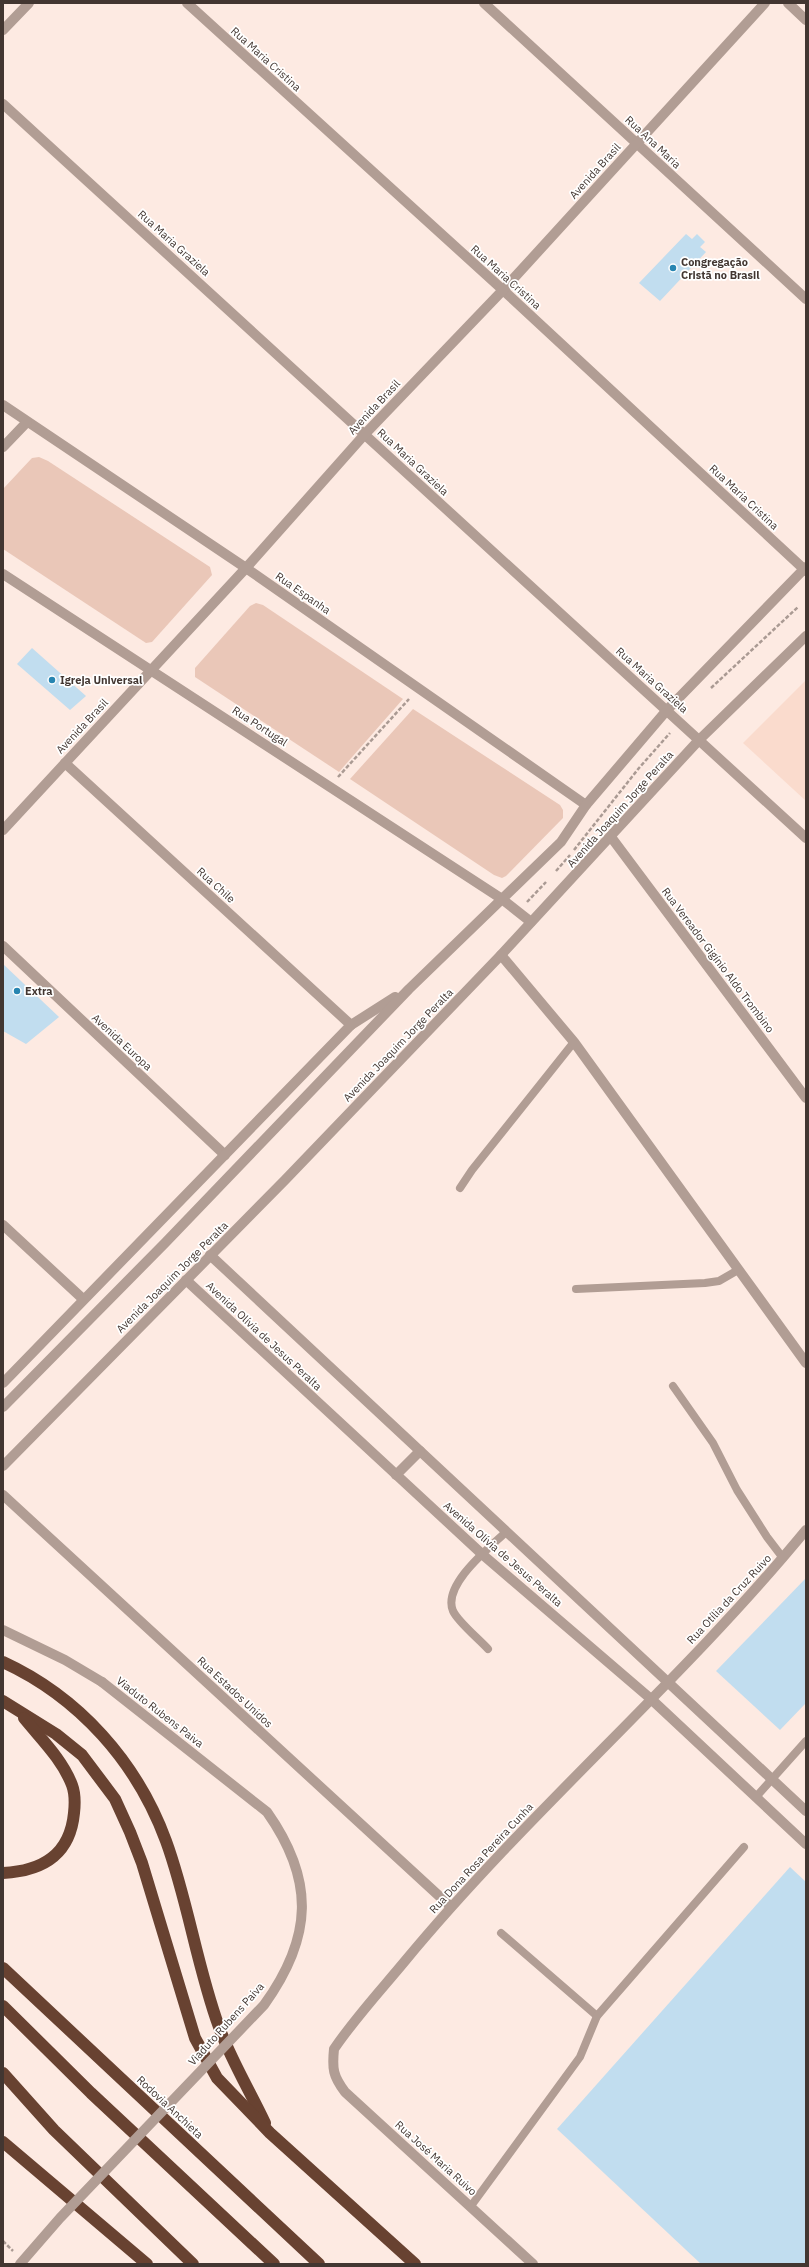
<svg xmlns="http://www.w3.org/2000/svg" width="809" height="2267" font-family="'IBM Plex Sans',sans-serif">
<rect width="100%" height="100%" fill="#fdeae2"/>
<path fill="#fadbcd" d="M806,680V801L743,743Z"/>
<g fill="#eac7b8">
<path d="M39,457L48,461L210,567L212,575L152,642L146,643L3,549V489L32,458Z"/>
<path d="M256,603L263,605L403,699L339,772L195,677V668L250,606Z"/>
<path d="M413,709L560,805L563,810V818L506,876L502,878L494,875L350,779Z"/>
</g>
<g fill="#c1ddef">
<path d="M686,234L692,239L697,234L705,242L700,247L706,252L660,301L639,283Z"/>
<path d="M32,648L86,696L70,710L17,664Z"/>
<path d="M3,964L59,1017L26,1044L3,1031Z"/>
<path d="M806,1578V1703L780,1730L716,1671Z"/>
<path d="M790,1867L806,1882V2264H701L557,2129Z"/>
</g>
<g fill="none" stroke-linecap="round" stroke-linejoin="round">
<g stroke="#aa9a93" stroke-width="2.5" stroke-dasharray="4 2" stroke-linecap="butt">
<path d="M711,688L798,607"/>
<path d="M338,777L409,699"/>
<path d="M574,850L639,768L670,733"/>
<path d="M556,871L570,855"/>
<path d="M527,902L546,882"/>
<path d="M3,2241L13,2251"/>
</g>
<g stroke="#b19d94" stroke-width="8">
<path d="M460,1188L472,1170L574,1042"/>
<path d="M576,1289L705,1283L719,1281L738,1270"/>
<path d="M673,1386L713,1443L737,1490L767,1537L783,1558"/>
<path d="M488,1649C479,1639 458,1622 453,1611C442,1585 489,1548 506,1532"/>
<path d="M756,1797L806,1741"/>
<path d="M501,1933L597,2016"/>
<path d="M471,2206L580,2057L597,2016L744,1847"/>
</g>
<g stroke="#b19d94" stroke-width="10">
<path d="M187,3L503,290L806,571"/>
<path d="M484,3L806,299"/>
<path d="M788,3L806,20"/>
<path d="M3,30L29,3"/>
<path d="M3,104L806,838"/>
<path d="M3,405L246,568L586,805"/>
<path d="M3,447L27,422"/>
<path d="M3,574L502,899L531,922"/>
<path d="M65,763L351,1025"/>
<path d="M3,830L246,568L365,434L503,290L765,3"/>
<path d="M611,837L806,1098"/>
<path d="M3,946L225,1155"/>
<path d="M501,955L574,1042L806,1363"/>
<path d="M3,1225L83,1299"/>
<path d="M210,1255L806,1811"/>
<path d="M186,1280L483,1555L651,1699L806,1844"/>
<path d="M396,1475L420,1451"/>
<path d="M3,1495L450,1906"/>
<path d="M533,2264L345,2092C333,2076 332,2069 334,2049C355,2018 381,1990 405,1961C530,1810 681,1682 806,1530"/>
</g>
<g stroke="#b19d94" stroke-width="10">
<path d="M3,1383L351,1025L395,997"/>
<path d="M3,1407L165,1243L409,989L561,842L586,805L667,710L806,567"/>
<path d="M3,1466L285,1180L501,955L699,740L806,636"/>
<path d="M3,1630L65,1660L102,1682"/>
</g>
<g stroke="#684231" stroke-width="12">
<path d="M3,1662C79,1697 137,1762 166,1841C188,1901 197,1967 219,2027C231,2060 250,2091 265,2123"/>
<path d="M3,1701L56,1734L82,1755L115,1799L130,1832L142,1863L195,2038L217,2078L270,2133L415,2264"/>
<path d="M3,1873C42,1871 70,1855 74,1813C75,1804 75,1793 72,1785C62,1759 41,1739 24,1718"/>
<path d="M3,1968L319,2264"/>
<path d="M3,2006L91,2093L274,2264"/>
<path d="M3,2073L54,2130L193,2264"/>
<path d="M3,2142L147,2264"/>
</g>
<path stroke="#b19d94" stroke-width="10" d="M20,2264L60,2218L264,2005C313,1937 315,1880 267,1812L102,1682"/>
</g>
<g fill="#2785b1" stroke="#fff" stroke-width="1.5">
<circle cx="673" cy="268" r="4"/>
<circle cx="52" cy="680" r="4"/>
<circle cx="17" cy="991" r="4"/>
</g>
<g text-anchor="middle" stroke-width="3.5" stroke-linejoin="round" paint-order="stroke">
<g font-size="11" fill="#423631" stroke="#fff">
<text transform="translate(266 59) rotate(42)" y="4">Rua Maria Cristina</text>
<text transform="translate(653 142) rotate(43)" y="4">Rua Ana Maria</text>
<text transform="translate(595 171) rotate(-48)" y="4">Avenida Brasil</text>
<text transform="translate(174 243) rotate(42)" y="4">Rua Maria Graziela</text>
<text transform="translate(506 277) rotate(42)" y="4">Rua Maria Cristina</text>
<text transform="translate(374 407) rotate(-47)" y="4">Avenida Brasil</text>
<text transform="translate(413 462) rotate(43)" y="4">Rua Maria Graziela</text>
<text transform="translate(744 497) rotate(43)" y="4">Rua Maria Cristina</text>
<text transform="translate(303 593) rotate(35)" y="4">Rua Espanha</text>
<text transform="translate(652 680) rotate(42)" y="4">Rua Maria Graziela</text>
<text transform="translate(82 726) rotate(-47)" y="4">Avenida Brasil</text>
<text transform="translate(260 726) rotate(33)" y="4">Rua Portugal</text>
<text transform="translate(620 809) rotate(-48)" y="4">Avenida Joaquim Jorge Peralta</text>
<text transform="translate(216 885) rotate(42)" y="4">Rua Chile</text>
<text transform="translate(718 960) rotate(53)" y="4">Rua Vereador Gigínio Aldo Trombino</text>
<text transform="translate(122 1042) rotate(43)" y="4">Avenida Europa</text>
<text transform="translate(398 1045) rotate(-46)" y="4">Avenida Joaquim Jorge Peralta</text>
<text transform="translate(172 1277) rotate(-45)" y="4">Avenida Joaquim Jorge Peralta</text>
<text transform="translate(264 1336) rotate(43)" y="4">Avenida Olívia de Jesus Peralta</text>
<text transform="translate(503 1554) rotate(41)" y="4">Avenida Olívia de Jesus Peralta</text>
<text transform="translate(729 1599) rotate(-47)" y="4">Rua Otília da Cruz Ruivo</text>
<text transform="translate(235 1692) rotate(43)" y="4">Rua Estados Unidos</text>
<text transform="translate(160 1712) rotate(38)" y="4">Viaduto Rubens Paiva</text>
<text transform="translate(481 1858) rotate(-47)" y="4">Rua Dona Rosa Pereira Cunha</text>
<text transform="translate(226 2024) rotate(-48)" y="4">Viaduto Rubens Paiva</text>
<text transform="translate(170 2107) rotate(43)" y="4">Rodovia Anchieta</text>
<text transform="translate(436 2158) rotate(42)" y="4">Rua José Maria Ruivo</text>
</g>
<g font-size="11" font-weight="bold" fill="#423631" stroke="#fff" text-anchor="start">
<text x="681" y="266">Congregação<tspan x="681" dy="13">Cristã no Brasil</tspan></text>
<text x="60" y="684">Igreja Universal</text>
<text x="25" y="995">Extra</text>
</g>
</g>
<rect width="809" height="2267" fill="none" stroke="#423631" stroke-width="8"/>
</svg>
